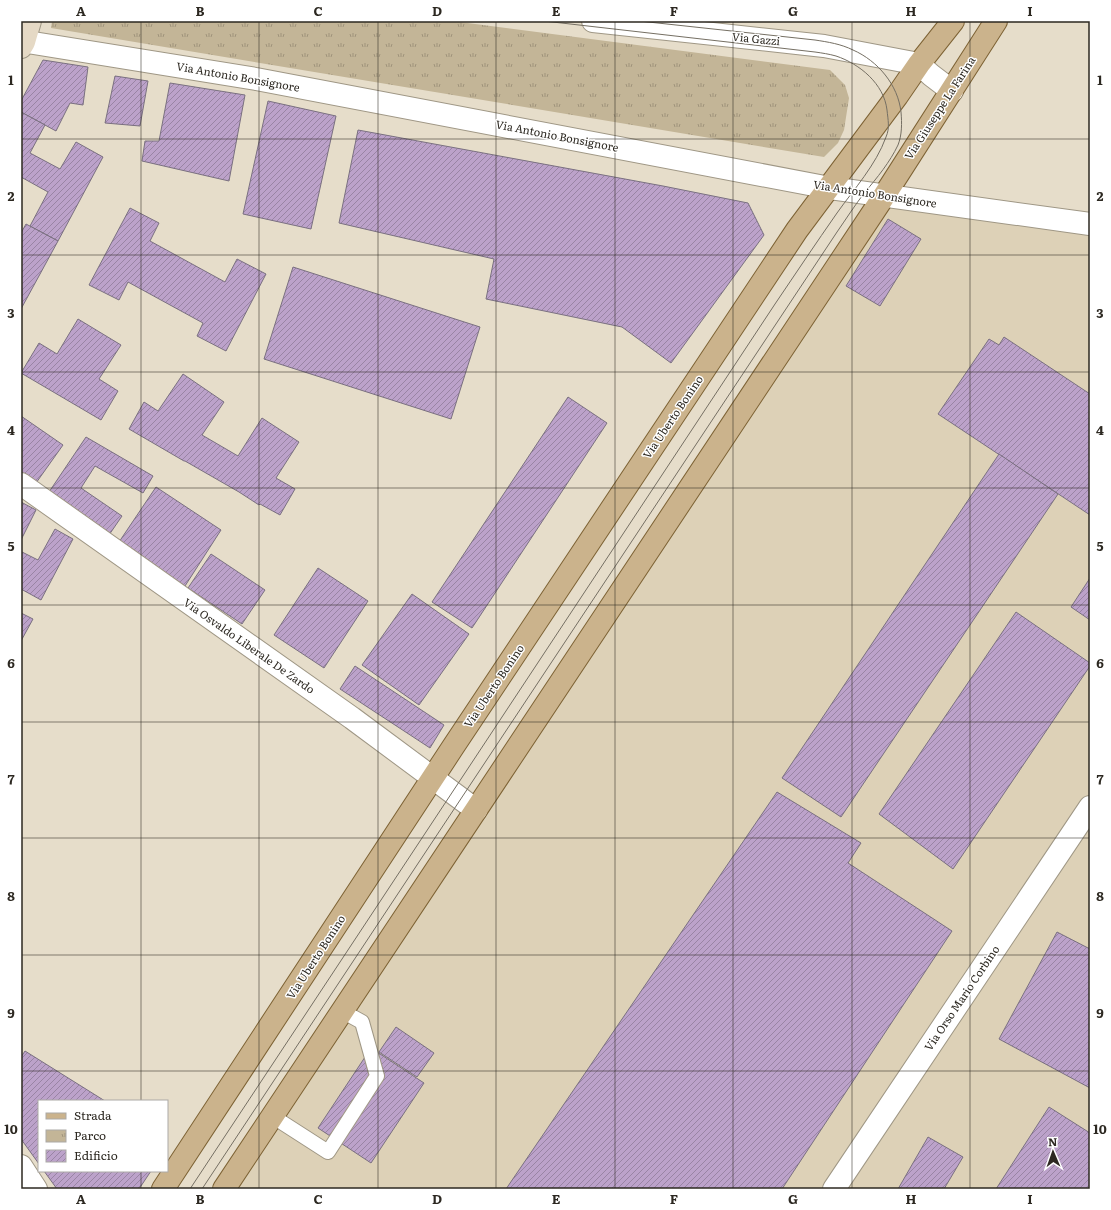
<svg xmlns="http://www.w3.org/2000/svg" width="1111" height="1210" font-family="Literata,serif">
<defs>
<pattern id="park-tufts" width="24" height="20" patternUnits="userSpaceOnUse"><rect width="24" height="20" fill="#c3b597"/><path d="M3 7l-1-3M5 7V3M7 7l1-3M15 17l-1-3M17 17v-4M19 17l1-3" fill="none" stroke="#9f937b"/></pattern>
<pattern id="building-hatch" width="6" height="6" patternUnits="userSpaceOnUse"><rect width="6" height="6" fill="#bca2ca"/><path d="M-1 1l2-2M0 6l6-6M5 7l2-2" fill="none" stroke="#9984a4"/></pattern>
</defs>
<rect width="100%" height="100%" fill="#e6ddca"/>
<path fill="#ddd1b7" d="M882,189L1090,215V1189H217Z"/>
<path fill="url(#park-tufts)" d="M52,21H452L830,70L845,85L849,98L844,130L838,143L824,157L51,28Z"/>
<g fill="url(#building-hatch)" stroke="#7a7080">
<path d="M43,60L88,67L83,105L70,103L56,131L21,112V101Z"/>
<path d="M115,76L148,81L140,126L105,123Z"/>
<path d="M170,83L245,95L229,181L142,161L145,141H159Z"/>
<path d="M268,101L336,116L311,229L243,214Z"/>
<path d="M21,112L45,125L30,153L60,169L76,142L103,157L58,241L30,226L48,192L21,177Z"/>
<path d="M358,130L663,186L748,203L764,235L671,363L622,327L486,299L494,259L339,223Z"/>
<path d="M130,208L159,223L150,241L225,282L237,259L266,274L226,351L197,336L203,323L128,282L119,300L89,285Z"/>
<path d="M888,219L921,239L880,306L846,286Z"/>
<path d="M26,224L58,241L21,309V233Z"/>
<path d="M293,267L480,327L451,419L264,359Z"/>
<path d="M78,319L121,345L99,379L118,391L101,420L21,373L39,343L57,354Z"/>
<path d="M1004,337L1090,394V515L938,414L989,339L999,345Z"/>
<path d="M183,374L224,402L202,435L238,456L262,418L299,442L276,478L295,489L280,515L260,504L259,505L239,492L185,461H184L129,429L144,402L158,411Z"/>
<path d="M568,397L607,423L472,628L432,602Z"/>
<path d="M21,416L63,445L36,483L21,472Z"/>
<path d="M86,437L153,476L143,493L95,466L81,488L122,516L109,535L49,492Z"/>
<path d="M999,454L1058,494L841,817L782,778Z"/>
<path d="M156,487L221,530L185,586L119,542Z"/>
<path d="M21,502L36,510L21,540Z"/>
<path d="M55,529L73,539L41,600L21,589V553L22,552L38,560Z"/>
<path d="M211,554L265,590L242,624L188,588Z"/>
<path d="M318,568L368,601L324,668L274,635Z"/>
<path d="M1090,578V620L1071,607Z"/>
<path d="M412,594L469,634L419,705L362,665Z"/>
<path d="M1016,612L1090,663V666L953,869L879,814Z"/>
<path d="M21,613L33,619L21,641Z"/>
<path d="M355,666L444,725L430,748L340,689Z"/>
<path d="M777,792L861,843L848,863L952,931L782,1189H506Z"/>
<path d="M1057,932L1090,949V1088L999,1039Z"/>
<path d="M396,1027L434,1053L417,1077L379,1052Z"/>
<path d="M371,1048L424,1083L371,1163L318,1128Z"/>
<path d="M25,1051L105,1101H39V1164L21,1139V1057Z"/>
<path d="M1049,1107L1090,1133V1189H996Z"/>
<path d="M928,1137L963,1157L944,1189H898Z"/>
<path d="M44,1171H151L139,1189H57Z"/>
</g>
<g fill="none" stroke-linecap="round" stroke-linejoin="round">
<defs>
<path id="service" d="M272,1116L328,1152L377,1076L362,1022L342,1011"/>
<g id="minor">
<path d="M593,21L824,46L882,57L919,64L931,75L952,91"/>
<path d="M21,41L256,79L830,188L1090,224"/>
<path d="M21,484L352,718L476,810"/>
<path d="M21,1166L36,1189"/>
<path d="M834,1189L1090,807"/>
</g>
<path id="secondary" d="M21,47L24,42L30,21"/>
<g id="primary">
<path d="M163,1189L453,747L797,230L897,96L919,64L953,21"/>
<path d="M224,1189L884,196L996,21"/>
</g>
</defs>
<use href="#service" stroke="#9f9785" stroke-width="16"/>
<use href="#minor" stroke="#9f9785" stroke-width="24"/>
<use href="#secondary" stroke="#9f9785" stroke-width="24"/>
<use href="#primary" stroke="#7d6234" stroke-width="24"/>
<use href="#service" stroke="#fff" stroke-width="14"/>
<use href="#minor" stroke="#fff" stroke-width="22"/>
<use href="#secondary" stroke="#e5d9c5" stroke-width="22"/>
<use href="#primary" stroke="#cbb38c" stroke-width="22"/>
<g stroke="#756f63" stroke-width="1">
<path d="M190,1189L775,304C796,273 816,243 837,213C854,189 876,165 886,137C890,128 888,120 887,110C884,84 860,64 836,56C829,54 822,53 815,52L544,21"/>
<path d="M202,1189L837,232C846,219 855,205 865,192C877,178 890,162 898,145C902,135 902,123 901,112C898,85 878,61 853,50C841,44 828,42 815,40L639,21"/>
</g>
</g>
<path fill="none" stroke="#2c2821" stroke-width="1" stroke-opacity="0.55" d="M141,21V1101M259,21V1189M378,21V1189M496,21V1189M615,21V1189M733,21V1189M852,21V1189M970,21V1189M21,139H1090M21,255H1090M21,372H1090M21,488H1090M21,605H1090M21,722H1090M21,838H1090M21,955H1090M21,1071H1090M141,1171V1189"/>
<g text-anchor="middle" stroke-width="3" stroke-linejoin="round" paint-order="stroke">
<g font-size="11" fill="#2c2821" stroke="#fff">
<text transform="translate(756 39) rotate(6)" y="4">Via Gazzi</text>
<text transform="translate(238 77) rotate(10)" y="4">Via Antonio Bonsignore</text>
<text transform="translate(940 108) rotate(-57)" y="4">Via Giuseppe La Farina</text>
<text transform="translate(557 136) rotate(11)" y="4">Via Antonio Bonsignore</text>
<text transform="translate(875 194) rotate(9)" y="4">Via Antonio Bonsignore</text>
<text transform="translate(673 417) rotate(-56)" y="4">Via Uberto Bonino</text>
<text transform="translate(249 646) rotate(35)" y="4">Via Osvaldo Liberale De Zardo</text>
<text transform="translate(494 686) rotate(-56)" y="4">Via Uberto Bonino</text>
<text transform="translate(316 957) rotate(-57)" y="4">Via Uberto Bonino</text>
<text transform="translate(962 998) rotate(-56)" y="4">Via Orso Mario Corbino</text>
</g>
</g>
<rect width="1111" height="1210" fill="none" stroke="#ffffff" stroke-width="44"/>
<rect x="38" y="1100" width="130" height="72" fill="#ffffff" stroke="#aba9a6"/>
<rect x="46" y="1113" width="20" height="6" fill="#cbb38c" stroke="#aba9a6"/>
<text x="74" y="1120" font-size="12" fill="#2c2821">Strada</text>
<rect x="46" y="1130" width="20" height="12" fill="url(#park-tufts)" stroke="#aba9a6"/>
<text x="74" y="1140" font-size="12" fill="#2c2821">Parco</text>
<rect x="46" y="1150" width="20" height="12" fill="url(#building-hatch)" stroke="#aba9a6"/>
<text x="74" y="1160" font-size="12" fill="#2c2821">Edificio</text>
<g transform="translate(1053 1152) rotate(358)" stroke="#ffffff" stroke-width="3" paint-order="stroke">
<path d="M0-3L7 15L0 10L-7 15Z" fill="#2c2821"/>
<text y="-6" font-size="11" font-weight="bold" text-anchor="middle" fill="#2c2821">N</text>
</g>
<rect x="22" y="22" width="1067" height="1166" fill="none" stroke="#2c2821" stroke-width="1.5"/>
<g font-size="13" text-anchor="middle" font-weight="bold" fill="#2c2821">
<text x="81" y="16">A</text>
<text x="200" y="16">B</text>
<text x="318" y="16">C</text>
<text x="437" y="16">D</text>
<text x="556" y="16">E</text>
<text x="674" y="16">F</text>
<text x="793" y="16">G</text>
<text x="911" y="16">H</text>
<text x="1030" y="16">I</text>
<text x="11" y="85">1</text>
<text x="1100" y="85">1</text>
<text x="11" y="201">2</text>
<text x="1100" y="201">2</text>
<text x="11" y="318">3</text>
<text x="1100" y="318">3</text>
<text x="11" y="435">4</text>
<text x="1100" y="435">4</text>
<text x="11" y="551">5</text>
<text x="1100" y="551">5</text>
<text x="11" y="668">6</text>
<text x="1100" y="668">6</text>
<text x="11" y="784">7</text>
<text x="1100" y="784">7</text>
<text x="11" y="901">8</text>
<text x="1100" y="901">8</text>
<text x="11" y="1018">9</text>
<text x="1100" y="1018">9</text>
<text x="11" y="1134">10</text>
<text x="1100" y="1134">10</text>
<text x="81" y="1204">A</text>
<text x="200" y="1204">B</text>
<text x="318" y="1204">C</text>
<text x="437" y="1204">D</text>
<text x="556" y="1204">E</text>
<text x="674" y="1204">F</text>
<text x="793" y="1204">G</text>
<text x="911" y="1204">H</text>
<text x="1030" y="1204">I</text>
</g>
</svg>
